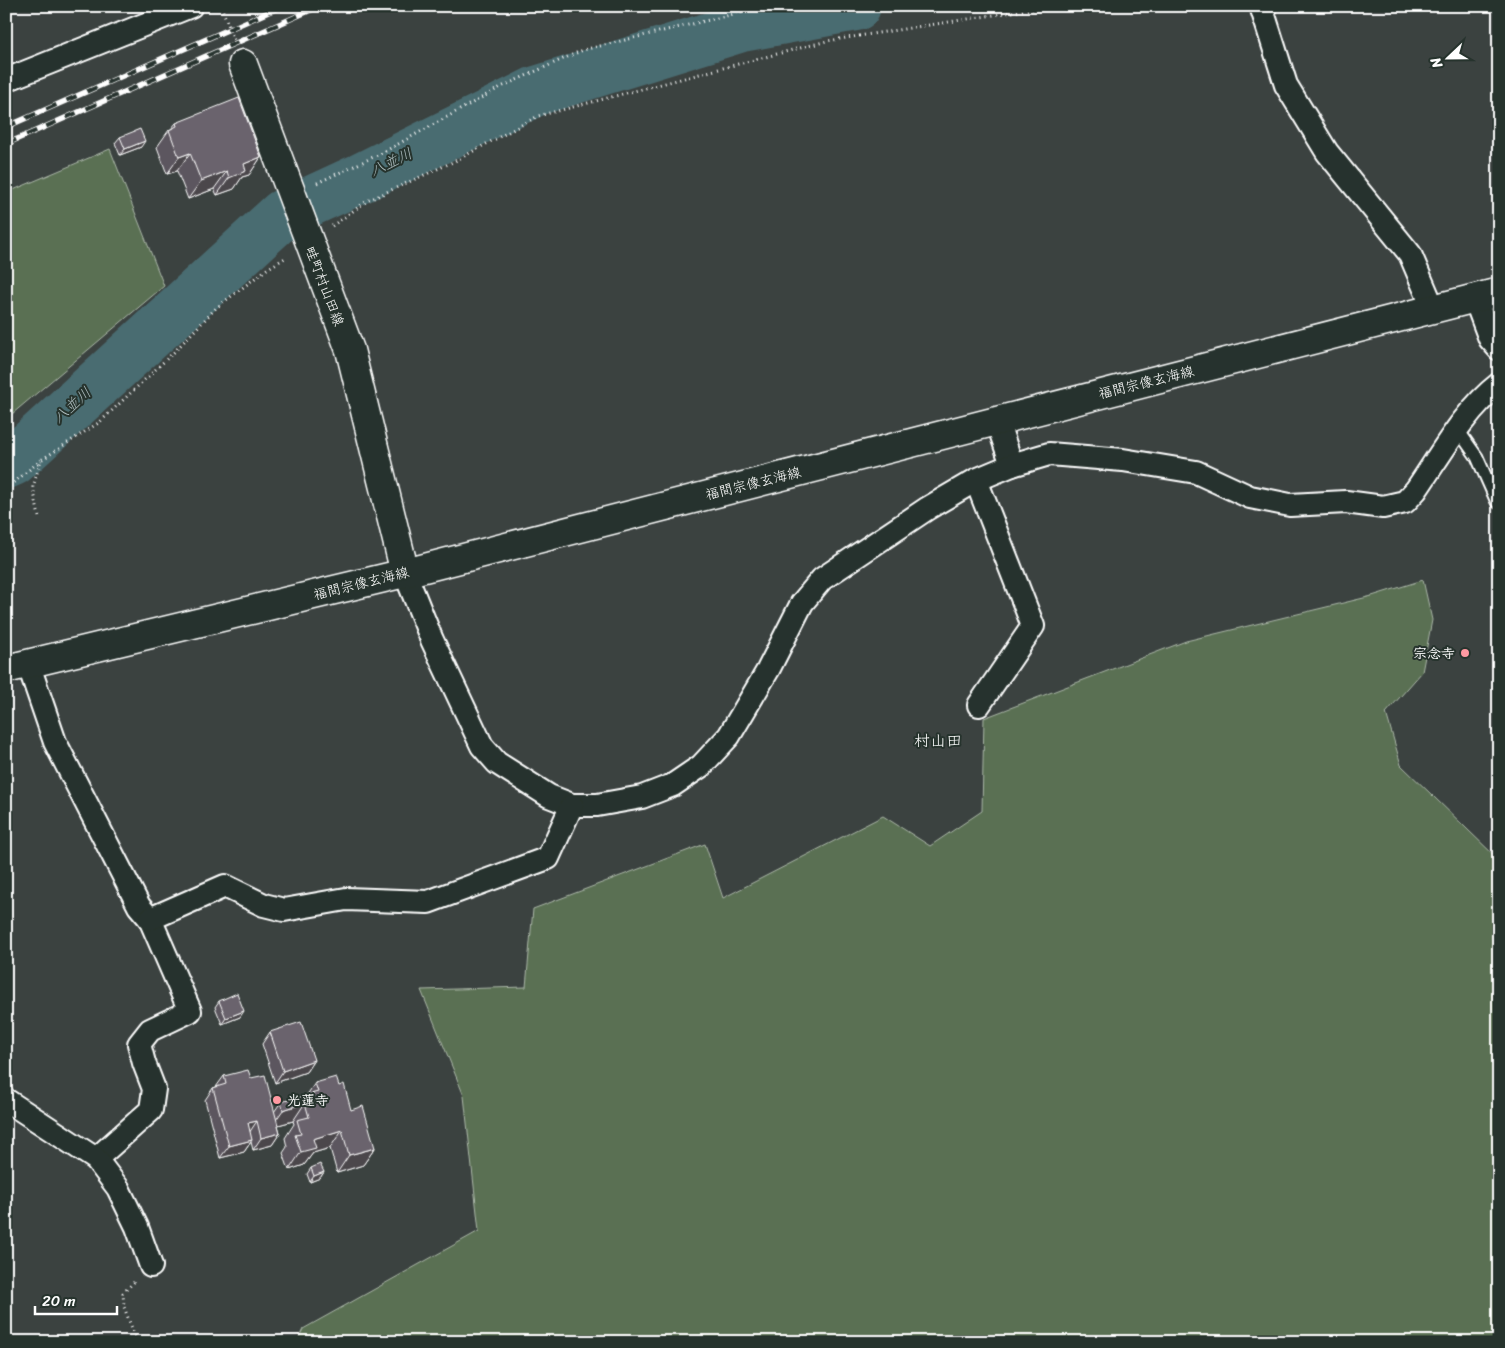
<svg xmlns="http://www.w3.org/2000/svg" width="1505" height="1348" font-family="Sriracha,'Klee One',sans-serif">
<rect width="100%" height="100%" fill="#3b4240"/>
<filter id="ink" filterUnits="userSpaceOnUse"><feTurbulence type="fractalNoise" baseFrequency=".02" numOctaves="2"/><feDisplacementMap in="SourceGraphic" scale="10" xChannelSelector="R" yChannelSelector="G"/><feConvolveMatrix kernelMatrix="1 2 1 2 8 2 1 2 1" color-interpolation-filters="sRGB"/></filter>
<g filter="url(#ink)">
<g fill="#5a7053" stroke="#acb8a9">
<path d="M110,149L164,286L6,419V193Z"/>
<path d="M1423,580L1432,620L1422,672L1386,713L1401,765L1499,860V1342H297L303,1329L479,1231L464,1096L421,990L526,987L533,909L705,844L723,898L883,816L930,846L982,811L984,718L1186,641L1372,596Z"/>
</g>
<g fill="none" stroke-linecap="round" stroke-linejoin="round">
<path stroke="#4a6c71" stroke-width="50" d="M6,464L13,461L283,214L361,178L536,91L742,27L856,6"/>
<defs>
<path id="lane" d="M1458,430L1477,457L1497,502L1499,501"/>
<g id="street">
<path d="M1261,6L1286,85L1327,152L1410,254L1433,308"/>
<path d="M6,80L191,6"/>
<path d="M1475,299L1490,339L1499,349"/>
<path d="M997,421L1012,465"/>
<path d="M976,480L1033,626L979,705"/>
<path d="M405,573L432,640L482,746L497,763L549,796L572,805H597L642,797L673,785L701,766L729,736L768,670L802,603L822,579L928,508L976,480L1012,465L1049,454L1123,460L1196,472L1250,497L1290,505L1346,502L1383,507L1405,502L1416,490C1441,454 1464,411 1499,384"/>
<path d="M28,663L55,742L139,906L150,919L190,1011L150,1030L139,1044L144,1063L154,1089L151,1110L96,1159"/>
<path d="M150,919L225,886L264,905L284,910L346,899L428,902L548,858L572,805"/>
<path d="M6,1100L96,1159L118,1188L137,1227L151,1266"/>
</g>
<path id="secondary" d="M243,64L350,350L405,573"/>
<path id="primary" d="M6,669L405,573L1499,292"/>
</defs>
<use href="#lane" stroke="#fff" stroke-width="15"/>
<use href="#street" stroke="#fff" stroke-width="26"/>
<use href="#secondary" stroke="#fff" stroke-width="31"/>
<use href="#primary" stroke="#fff" stroke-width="31"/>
<g stroke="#fff" stroke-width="3" stroke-dasharray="1 4" stroke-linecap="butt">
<path d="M221,6L234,40"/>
<path d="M317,183L382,153L501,87L583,50L768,6"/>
<path d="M332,226L367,201L455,161L538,116L827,41L1051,6"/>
<path d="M6,489L41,460"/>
<path d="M39,517L33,487L41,460L100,422L174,352L216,308L267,269L285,258"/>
<path d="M134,1282L123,1293L124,1307L137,1342"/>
</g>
<use href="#lane" stroke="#26332d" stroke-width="11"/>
<use href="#street" stroke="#26332d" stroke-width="22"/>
<use href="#secondary" stroke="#26332d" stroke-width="28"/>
<use href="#primary" stroke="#26332d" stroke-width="28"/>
<defs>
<g id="rail">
<path d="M6,127L282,6"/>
<path d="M6,144L320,6"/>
</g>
</defs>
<use href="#rail" stroke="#fff" stroke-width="5.5"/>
<use href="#rail" stroke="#26332d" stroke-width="4" stroke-dasharray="11" stroke-linecap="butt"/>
</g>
<g fill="#5c565e" stroke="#fff">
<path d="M176,123L261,157L249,175L242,177L234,189L217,195L214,189L188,199L177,171L167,174L157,147L169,130L171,129Z"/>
<path d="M120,137L141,147L120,155L115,143Z"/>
<path d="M219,1001L240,1017L222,1024L215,1007Z"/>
<path d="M270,1032L314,1060L306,1072L275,1083L262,1044Z"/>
<path d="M224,1076L251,1078L274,1112L281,1102L307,1095L315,1083L339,1086L351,1110L375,1148L363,1165L337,1173L330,1148L313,1153L304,1165L289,1170L283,1153L287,1147L285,1138L294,1124L293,1121L278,1125L280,1133L272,1145L253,1150L251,1142L244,1152L220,1158L205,1100L213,1088L216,1087Z"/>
<path d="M311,1168L324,1172L320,1178L310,1182L307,1174Z"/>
</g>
<g fill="#4b464c" stroke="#fff">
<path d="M145,141L141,147L120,155L125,149Z"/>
<path d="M190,153L177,171L167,174L179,157Z"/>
<path d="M261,157L249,175L242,177L234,189L217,195L229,178L244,164Z"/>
<path d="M227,171L214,189L188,199L201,181Z"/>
<path d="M244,1011L240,1017L222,1024L226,1018Z"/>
<path d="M314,1060L306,1072L275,1083L283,1071Z"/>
<path d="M305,1103L293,1121L271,1127L283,1110Z"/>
<path d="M257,1121L249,1133L248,1123Z"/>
<path d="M342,1130L330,1148L313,1153L304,1165L289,1170L301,1152L313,1139Z"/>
<path d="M280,1133L272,1145L253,1150L261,1138Z"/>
<path d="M252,1140L244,1152L220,1158L229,1146Z"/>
<path d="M375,1148L363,1165L337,1173L349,1155Z"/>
<path d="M324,1172L320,1178L310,1182L314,1176Z"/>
</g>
<g fill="#6b646d" stroke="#fff">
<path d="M239,98L261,157L244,164L246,171L229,178L227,171L201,181L190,153L179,157L169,130L177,126L176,123Z"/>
<path d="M140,129L145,141L125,149L120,137Z"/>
<path d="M237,993L244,1011L226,1018L219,1001Z"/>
<path d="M301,1022L314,1060L283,1071L270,1032Z"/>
<path d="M248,1070L251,1078L265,1075L280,1133L261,1138L257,1121L248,1123L252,1140L229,1146L213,1088L226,1084L224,1076Z"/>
<path d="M336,1077L339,1086L344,1084L351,1110L363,1106L375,1148L349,1155L342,1130L313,1139L316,1148L301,1152L295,1135L301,1134L297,1120L309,1117L305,1103L283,1110L281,1102L318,1092L315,1083Z"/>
<path d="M320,1164L324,1172L314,1176L311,1168Z"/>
</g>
</g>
<g fill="#ff9aa2" stroke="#26332d" stroke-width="2">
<circle cx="1465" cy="653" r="5"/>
<circle cx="277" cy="1100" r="5"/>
</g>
<g text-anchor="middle" stroke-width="4" stroke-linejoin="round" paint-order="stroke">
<g font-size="14" fill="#fff" stroke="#26332d">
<text transform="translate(325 286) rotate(69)" y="5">畦町村山田線</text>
<text transform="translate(1146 382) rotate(-14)" y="5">福間宗像玄海線</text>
<text transform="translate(753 483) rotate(-14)" y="5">福間宗像玄海線</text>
<text transform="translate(361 583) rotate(-14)" y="5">福間宗像玄海線</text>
</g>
<g font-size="14" font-weight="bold" fill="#fff" stroke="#26332d" text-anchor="end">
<text x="1455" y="658">宗念寺</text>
<text x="287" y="1105" text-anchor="start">光蓮寺</text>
</g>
<g font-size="15" font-style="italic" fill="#aebdbf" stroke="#26332d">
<text transform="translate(391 162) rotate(-26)" y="5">八並川</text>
<text transform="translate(72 405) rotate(-42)" y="5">八並川</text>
</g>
<g font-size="16" fill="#fff" stroke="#26332d">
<text x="938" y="746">村山田</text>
</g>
</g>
<rect width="1505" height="1348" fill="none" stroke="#26332d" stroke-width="25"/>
<rect x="12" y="12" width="1480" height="1323" fill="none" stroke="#fff" stroke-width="2" filter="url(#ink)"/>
<g transform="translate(1448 58) rotate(248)" stroke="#26332d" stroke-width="4" paint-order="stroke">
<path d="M0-4L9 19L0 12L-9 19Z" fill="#ffffff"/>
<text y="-8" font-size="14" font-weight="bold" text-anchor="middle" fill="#ffffff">N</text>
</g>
<path d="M35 1306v8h82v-8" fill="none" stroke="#ffffff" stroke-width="2.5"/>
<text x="42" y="1306" font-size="15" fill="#ffffff" stroke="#26332d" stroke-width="4" paint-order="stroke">20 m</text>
</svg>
